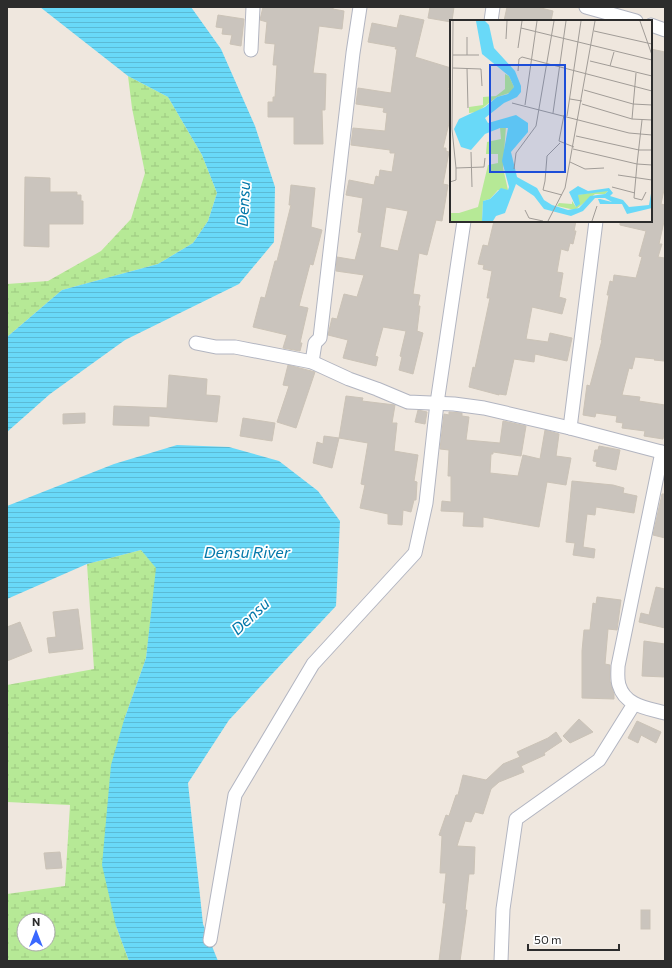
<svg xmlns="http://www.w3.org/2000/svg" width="672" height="968" font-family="Commissioner,sans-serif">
<defs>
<pattern id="wetland-marsh" width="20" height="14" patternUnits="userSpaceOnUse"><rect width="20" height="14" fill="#b6e996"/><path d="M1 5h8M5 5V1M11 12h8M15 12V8" fill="none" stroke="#9dc881"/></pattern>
<pattern id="water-rules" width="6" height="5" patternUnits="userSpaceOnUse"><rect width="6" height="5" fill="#69d9f8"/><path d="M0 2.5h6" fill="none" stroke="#5bbad5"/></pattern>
</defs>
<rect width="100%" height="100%" fill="#efe7de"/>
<g fill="url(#wetland-marsh)" fill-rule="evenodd">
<path d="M128,76L168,97L202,155L217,193L208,221L193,243L158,264L62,290L7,337V284L48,281L101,251L131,219L145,173L132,108Z"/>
<path d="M141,550L157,568L146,658L124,720L116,926L129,961H7V894L65,886L70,805L7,802V685L94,669L87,564ZM24,920H48V944H24Z"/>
</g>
<g fill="url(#water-rules)">
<path d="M40,7H191L221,49L255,126L275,187L274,242L239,284L125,340L50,394L7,432V337L62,290L158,264L193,243L208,221L217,193L202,155L168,97L128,76Z"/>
<path d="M177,445L229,447L279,461L318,491L340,521L336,606L229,720L188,783L203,924L218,961H129L116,926L102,865L111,765L124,720L146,658L156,568L141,550L87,564L7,599V506L114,464Z"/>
</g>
<g fill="#cac4bd" stroke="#cbc3b7" fill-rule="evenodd">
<path d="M263,7H333V9L344,11L342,29L319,26L313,73L326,74L325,110H322L323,144H294V117H268V102H273V97H275L277,65H273L275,44L265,43L267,22L260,20Z"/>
<path d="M430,7H454L452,21L451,22L428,18Z"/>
<path d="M507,7H537L553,11L551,21H531L520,19L519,21H504Z"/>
<path d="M218,15L244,19L241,46L230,44L232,35L222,34L223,28L216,27Z"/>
<path d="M400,15L424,20L415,57L451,68V78L448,89L451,90V115L443,148H446V151L449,152L443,184L448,185L442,221L436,220L427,255L419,253L413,294L420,295L418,306H420L417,331L423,333L413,374L399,370L402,357L400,356L406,331L383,327L375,356L378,357L376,366L343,358L348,340L328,335L332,318L337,319L344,294L357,297L364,275L336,271L337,257L355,260L362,233L358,232L363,198L346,195L349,180L374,185L376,176L379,177L380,170L392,172L395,153H390V150L351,145L353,128L385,131L387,113L383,112L384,108L356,104L358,88L391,93L397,49H395L396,47L368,42L372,23L397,28ZM386,207L408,211L398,251L380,247Z"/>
<path d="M651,49L665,52V185L661,204L665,205V217L659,244H662L658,257L665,258V355L664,361L654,360L655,359L635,357L632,369L629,368L622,395L640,397L639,401L665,405V429L663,439L644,436L645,431L622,428L623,423L616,422L617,416L596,413L595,417L583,415L587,385L590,386L602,340H601L609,295H607L610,281L613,282L614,275L636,278L642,257L639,256L646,231L620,225V221H651Z"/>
<path d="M25,177L50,178V192H77V195H81V201H83V224H49V247L24,246Z"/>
<path d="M291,185L315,188L311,227L322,230L313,265L310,264L299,306L308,308L300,343H302L300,351L283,348L287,335L253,327L261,297L265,298L275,261H277L291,205H289Z"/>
<path d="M494,221H576L574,231H576L573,244L570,243L568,251L561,249L557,272L563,273L559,297L566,299L562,314L532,307L526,339L548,342L550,333L572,338L567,361L535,354L534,362L514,359L506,395L499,394V395L469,387L473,367L475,368L490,298H487L492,271L483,269L484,265L478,264L483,245L488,246Z"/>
<path d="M288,365L315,372L296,428L277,422L289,386L283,385Z"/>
<path d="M169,375L207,379L206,395L220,396L217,422L149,416V426L113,425L114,406L167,408Z"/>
<path d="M346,396L363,398L362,401L395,405L392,423H397L394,451L418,455L414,481L417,482L416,500H414L411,512L403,510L402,525L388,524V514L360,508L365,485L361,484L368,443L339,438Z"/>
<path d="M418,410L427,412L425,424L415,422Z"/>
<path d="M449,412L462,413V416L469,417L466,440L500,443L503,421L526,426L521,456L493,452V454H491L490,473L518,476L523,455L540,459L545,430L559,434L556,456L571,458L566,485L547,482L539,527L483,517V527L463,526L464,512L441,511L442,501L451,502V476H448L449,450L440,449L444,414L449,415Z"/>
<path d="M85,413V423L63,424V414Z"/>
<path d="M243,418L275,423L272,441L240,436Z"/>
<path d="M324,436L339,438L332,468L313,463L317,442L323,444Z"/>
<path d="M599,446L620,450L616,470L596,466L597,462L593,461L595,450H598Z"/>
<path d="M572,481L613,485L624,488L623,493L637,496L634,513L596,507L595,515L587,514L583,547L595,549L594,558L573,555L575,543L566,542Z"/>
<path d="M662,494H665V538L653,535Z"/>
<path d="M656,587L665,589V628L639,622L641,613L649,615Z"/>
<path d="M597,597L621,600L617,630L608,629L605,664L610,665V681L614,694V699L582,698V651L584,630H590L593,603L596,604Z"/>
<path d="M78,609L83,649L49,653L47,638L56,637L53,612Z"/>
<path d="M20,622L32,651L7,661V627Z"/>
<path d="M644,641L665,644V677L642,676Z"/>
<path d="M579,719L593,732L570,743L563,736Z"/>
<path d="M637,721L661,732L656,743L641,735L638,743L628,738Z"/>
<path d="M556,732L562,741L544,753L545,755L521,766L524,772L499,782L491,789L483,814L475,812L471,822L465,821L457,846L475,847L474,874H469L465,910H467L460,961H439L446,903H443L446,873H440L442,836L439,835L446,815L449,816L456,795H458L463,775L486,780L503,764L520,757L517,752L548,738Z"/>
<path d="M60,852L62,868L46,869L44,853Z"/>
<rect x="641" y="910" width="9" height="19"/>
</g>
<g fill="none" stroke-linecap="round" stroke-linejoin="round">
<defs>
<g id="street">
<path d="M586,7L636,21"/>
<path d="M491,21L493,7"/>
<path d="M651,25L665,30"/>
<path d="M251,50L253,7"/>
<path d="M196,343L216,347H235L312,362L349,379L377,389L408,402L454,404L484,408L570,428L665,453"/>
<path d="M312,362L315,343L320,338L353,53L360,7"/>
<path d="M570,428L596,221"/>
<path d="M662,452L618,666C618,672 617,679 619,685C625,706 647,708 665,713"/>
<path d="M210,940L235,795L313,664L415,553L426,503L437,403L464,221"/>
<path d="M501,961L503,909L516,819L599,760L634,704"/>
</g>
</defs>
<use href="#street" stroke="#b2b5c1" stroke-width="15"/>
<use href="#street" stroke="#fff" stroke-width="13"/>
</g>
<g text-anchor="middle" stroke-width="3.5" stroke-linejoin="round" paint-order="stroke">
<g font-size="16" font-style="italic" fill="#0378aa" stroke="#fff">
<text transform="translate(243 204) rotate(-87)" y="6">Densu</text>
<text x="247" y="558">Densu River</text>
<text transform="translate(250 616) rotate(-43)" y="6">Densu</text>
</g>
</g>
<g transform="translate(450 20)">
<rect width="202" height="202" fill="#efe7de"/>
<path d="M154,170L158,171L155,174H145L125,190L107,186L109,183L122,184V181L126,187L128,175Z" fill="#b6e996"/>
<path d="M55,54L59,56L64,67L62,72L47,77L27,92L19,93V87L33,85V77L46,76L55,69ZM56,106L53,148L58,170H48L40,179L33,181L32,201H0L1,193H9L28,187L38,145L48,143V134H36L37,122L51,119L50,108Z" fill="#b6e996"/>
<path d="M26,1H35L39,5L44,28L65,51L71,66V72L67,77L54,83L35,98L38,103L66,95L78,103V112L61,132L67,157L87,168L94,180L102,185L118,190L129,188L140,176L155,174L158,171L128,175L130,184L126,187L119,172L128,166L138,171L159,168L163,173L160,176L173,180L179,187L199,185L202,168V188L177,194L172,184H150L148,179H150L162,182L155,178H145L133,191L121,196L94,189L84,176L66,164L55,193L46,196L43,201H32L33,181L40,179L51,168L58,170L59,167L52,141L58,108H50L35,114L21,130L11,127L4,109L9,99L35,87L47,77L58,74L64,67L59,56L32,34Z" fill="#69d9f8"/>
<path fill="none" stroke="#a19c97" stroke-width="1" d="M190,1L202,35M71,8L202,40M144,11L202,24M56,19L57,1M68,28L72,1M3,35H29M17,35V17M140,41L202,56M160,46L164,32M3,48L31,49L32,66M17,48L18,88M68,51L69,39L72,37L202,71M134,70L183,84L202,85M120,79L132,81M62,83L179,113L202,115M132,84L182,99L202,100M75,85L87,1M103,93L116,1M114,95L109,121L124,127M117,96L131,1M182,99L186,53M126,116L189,130H202M123,129L187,144L192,100M21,132L22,167M120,142L135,149L154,148M6,148L34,147L35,138M64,149L66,133L86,106L104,1M168,155L202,160M95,161L97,136L110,123M95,161L93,170L112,175M0,162L6,160V148L2,109L3,1M162,167L185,173M196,172L192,180L184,178L187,144L202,145M75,190L79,198L93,201M98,201L115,168L145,1M142,201L147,186"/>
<path fill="#1d4ed8" fill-opacity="0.15" stroke="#1d4ed8" stroke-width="2" d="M40,45H115V152H40Z"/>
<rect width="202" height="202" fill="none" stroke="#2c2c2c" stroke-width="2"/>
</g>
<rect width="672" height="968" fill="none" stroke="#2c2c2c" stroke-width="16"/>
<g transform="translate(36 932)"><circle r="19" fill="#ffffff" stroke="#ababab"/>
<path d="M0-3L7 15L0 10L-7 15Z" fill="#3a68ff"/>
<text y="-6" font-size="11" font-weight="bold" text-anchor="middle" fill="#2c2c2c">N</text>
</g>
<path d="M528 944v6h91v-6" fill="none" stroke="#2c2c2c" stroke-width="2"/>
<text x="534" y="944" font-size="12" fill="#2c2c2c" stroke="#ffffff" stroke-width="3" paint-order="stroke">50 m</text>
</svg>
